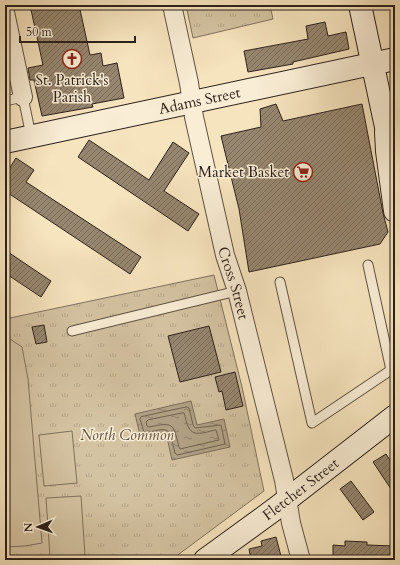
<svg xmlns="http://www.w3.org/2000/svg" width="400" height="565" font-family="Cardo,serif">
<defs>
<pattern id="grass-tufts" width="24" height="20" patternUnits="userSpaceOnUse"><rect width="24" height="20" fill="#d4c3a2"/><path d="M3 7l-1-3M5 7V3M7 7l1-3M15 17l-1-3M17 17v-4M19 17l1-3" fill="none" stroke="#b6a78b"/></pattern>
<pattern id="water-ripples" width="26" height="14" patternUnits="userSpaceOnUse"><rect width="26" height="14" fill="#b2a286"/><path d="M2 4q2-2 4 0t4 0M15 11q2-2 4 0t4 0" fill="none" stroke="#91846d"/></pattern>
<pattern id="building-hatch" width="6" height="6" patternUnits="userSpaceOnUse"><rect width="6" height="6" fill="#96866f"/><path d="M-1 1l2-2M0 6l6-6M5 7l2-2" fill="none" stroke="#7b6d5a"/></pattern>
</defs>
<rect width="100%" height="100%" fill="#f6e4be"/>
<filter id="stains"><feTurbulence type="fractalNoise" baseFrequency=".005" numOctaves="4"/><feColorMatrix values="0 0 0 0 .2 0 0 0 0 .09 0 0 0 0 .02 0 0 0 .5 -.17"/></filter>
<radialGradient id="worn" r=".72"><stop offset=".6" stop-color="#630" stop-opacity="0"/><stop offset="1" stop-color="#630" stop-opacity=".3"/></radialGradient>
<g fill="url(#grass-tufts)" stroke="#80725e">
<path d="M186,5H270L273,19L193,38Z"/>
<path d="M214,275L242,387L264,491L171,560H5V319Z"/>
</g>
<g fill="#d4c3a2" stroke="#80725e">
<path d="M5,337H7L22,347L28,379L42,543L25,546L5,547Z"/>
<path d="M72,431L77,483L44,486L39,435Z"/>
<path d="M81,496L85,555L50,557L46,498Z"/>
</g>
<path fill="url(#water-ripples)" stroke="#7d6e5a" d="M191,401L197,425L224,419L230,447L172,460L166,433L141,439L135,414Z"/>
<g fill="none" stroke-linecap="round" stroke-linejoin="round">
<g stroke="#706250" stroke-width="1">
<path d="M187,407L189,408L193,425L195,428L221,425L225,444L177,455L175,453L170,433C165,426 153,432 146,433L144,432L140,419L141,417Z"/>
<path d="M184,413C186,418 186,424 189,428C194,438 208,431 216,430L219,440L180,449L179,447C173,423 174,422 149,427L147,426L146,422L148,420Z"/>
</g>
</g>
<g fill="url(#building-hatch)" stroke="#2d2119">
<path d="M30,5H79L90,55L101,53L103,66L117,63L124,98L92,104L93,107L42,116L34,80H30L28,68L43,65Z"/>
<path d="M325,22L328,36L346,32L349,49L293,62V64L248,72L244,51L308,39L306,26Z"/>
<path d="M276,104L283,121L362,104L383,213L388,232L380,244L249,272L239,209L221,136L261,127L260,109Z"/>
<path d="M89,140L149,180L173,142L189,153L164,191L199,214L188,231L78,157Z"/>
<path d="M16,158L34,170L26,182L141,257L130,274L5,191V166L9,169Z"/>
<path d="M5,250L51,281L41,297L5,273Z"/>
<path d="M44,325L47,342L36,344L32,327Z"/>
<path d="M209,326L221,372L180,382L168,336Z"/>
<path d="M235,372L243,406L226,410L222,391L219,392L215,377Z"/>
<path d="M386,454L395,468V495L373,462Z"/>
<path d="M351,481L374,512L363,520L340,489Z"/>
<path d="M276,537L282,560H251L249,549L262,546L261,541Z"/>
<path d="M345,541L367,542V545L395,546V560H333V545L345,546Z"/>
</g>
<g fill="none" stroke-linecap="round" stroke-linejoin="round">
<defs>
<g id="lane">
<path d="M5,101L23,97L31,136"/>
<path d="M280,282L312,423L391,370L368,265"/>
<path d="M72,331L237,291"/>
</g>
<g id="street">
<path id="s1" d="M172,5L189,83L194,117L225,255L237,291L284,480L291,523L301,560"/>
<path d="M5,12L23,97"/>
</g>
<g id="secondary">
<path d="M360,5L386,127L395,148"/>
<path d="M386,132L387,151L395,211"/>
<path id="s2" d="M5,142L395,59"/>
<path id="s3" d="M205,560L275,509L395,416"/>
</g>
</defs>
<use href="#lane" stroke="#5f5242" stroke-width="11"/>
<use href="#street" stroke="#5f5242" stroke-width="20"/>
<use href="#secondary" stroke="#2d2119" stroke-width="24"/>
<use href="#lane" stroke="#f9edd5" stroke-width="9"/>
<use href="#street" stroke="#f9edd5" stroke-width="18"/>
<use href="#secondary" stroke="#f9edd5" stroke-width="22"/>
</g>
<defs>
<symbol id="church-ring" viewBox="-11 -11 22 22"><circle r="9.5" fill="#f9edd5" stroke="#8f2418" stroke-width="1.5"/><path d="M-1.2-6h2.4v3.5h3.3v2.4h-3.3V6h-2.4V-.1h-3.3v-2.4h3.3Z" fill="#8f2418"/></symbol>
<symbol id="supermarket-ring" viewBox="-11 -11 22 22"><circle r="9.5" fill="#f9edd5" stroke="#8f2418" stroke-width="1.5"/><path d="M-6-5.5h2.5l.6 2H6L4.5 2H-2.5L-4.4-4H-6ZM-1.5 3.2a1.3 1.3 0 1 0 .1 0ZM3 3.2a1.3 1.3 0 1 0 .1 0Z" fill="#8f2418"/></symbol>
</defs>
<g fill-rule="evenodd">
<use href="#church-ring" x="61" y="48" width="22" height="22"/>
<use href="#supermarket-ring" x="292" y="161" width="22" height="22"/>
</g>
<g text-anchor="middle" stroke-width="3" stroke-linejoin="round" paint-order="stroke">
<g font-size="15" fill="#2d2119" stroke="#f9edd5">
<text x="72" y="85">St. Patrick's<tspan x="72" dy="17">Parish</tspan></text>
<text x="289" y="177" text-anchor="end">Market Basket</text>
</g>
<g font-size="15" fill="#2d2119" stroke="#f9edd5">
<text dy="5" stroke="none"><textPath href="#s2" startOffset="199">Adams Street</textPath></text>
<text dy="5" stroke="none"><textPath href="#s1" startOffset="285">Cross Street</textPath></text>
<text dy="5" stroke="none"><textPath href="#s3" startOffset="119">Fletcher Street</textPath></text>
</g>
<g font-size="15" font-style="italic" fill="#5f5242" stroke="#f9edd5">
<text x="127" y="440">North Common</text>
</g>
</g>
<rect width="400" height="565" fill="none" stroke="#f6e4be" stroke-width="20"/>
<rect x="6" y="6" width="388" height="553" fill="none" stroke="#2d2119" stroke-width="2"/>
<rect x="10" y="10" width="380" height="545" fill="none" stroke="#2d2119"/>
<g transform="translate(38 527) rotate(268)" stroke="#f9edd5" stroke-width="3" paint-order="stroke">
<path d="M0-3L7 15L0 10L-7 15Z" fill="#2d2119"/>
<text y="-6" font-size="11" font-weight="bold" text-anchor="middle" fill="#2d2119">N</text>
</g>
<path d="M20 36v6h115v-6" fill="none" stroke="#2d2119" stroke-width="2"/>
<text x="26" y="36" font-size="12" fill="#2d2119" stroke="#f9edd5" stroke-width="3" paint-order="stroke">50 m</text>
<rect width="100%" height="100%" filter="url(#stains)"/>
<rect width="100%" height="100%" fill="url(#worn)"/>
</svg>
